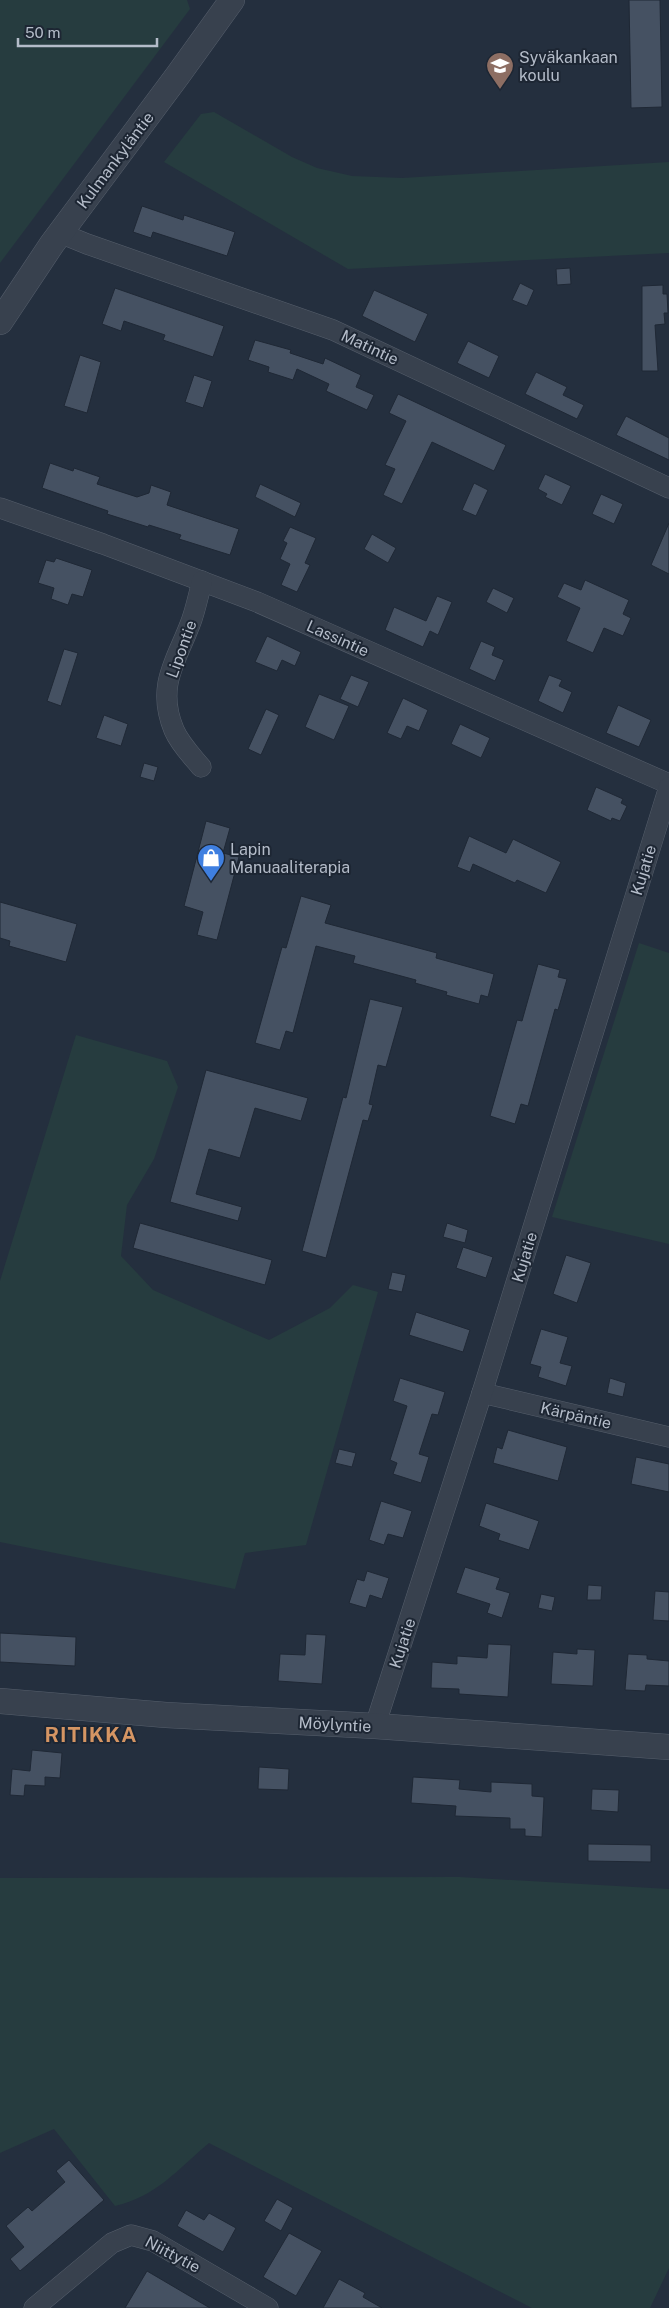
<svg xmlns="http://www.w3.org/2000/svg" width="669" height="2308" font-family="'Public Sans',sans-serif">
<rect width="100%" height="100%" fill="#242f3e"/>
<g fill="#263c3f">
<path d="M0,0H187L190,9L0,263Z"/>
<path d="M214,112L292,157L317,168L352,176L402,178L669,162V253L348,269L164,162L201,114Z"/>
<path d="M639,943L669,953V1244L552,1217Z"/>
<path d="M76,1035L167,1061L178,1087L154,1159L127,1205L121,1256L153,1290L269,1340L330,1308L353,1285L378,1292L306,1545L245,1553L235,1589L0,1542V1281Z"/>
<path d="M459,1877L669,1889V2268L650,2308H532L209,2143C177,2170 157,2196 115,2206L54,2129L0,2153V1878Z"/>
</g>
<g fill="#455162" stroke="#1f2835">
<path d="M629,0H660L662,107L631,108Z"/>
<path d="M142,206L183,220L184,215L235,232L227,256L153,232L151,238L133,232Z"/>
<path d="M570,268L571,284L557,285L556,269Z"/>
<path d="M520,283L534,290L527,306L512,300Z"/>
<path d="M663,285V294H667L668,313H664L665,324L655,325L658,371H642V286Z"/>
<path d="M115,288L224,326L213,357L163,340L165,335L124,321L121,331L102,324Z"/>
<path d="M374,290L428,314L415,342L362,316Z"/>
<path d="M255,340L291,350L290,353L323,364L325,358L361,375L356,387L374,395L367,410L326,391L329,384L297,369L293,380L268,372L269,367L248,360Z"/>
<path d="M468,341L499,356L489,378L457,363Z"/>
<path d="M80,355L101,362L87,413L64,406Z"/>
<path d="M536,372L567,387L563,395L584,405L577,419L525,394Z"/>
<path d="M194,375L212,381L203,408L185,402Z"/>
<path d="M398,394L506,445L494,471L432,442L402,504L383,495L395,469L385,465L406,421L389,413Z"/>
<path d="M626,416L669,438V460L616,435Z"/>
<path d="M50,463L73,471L74,468L100,477L97,484L137,497L149,493L151,485L171,492L167,505L239,529L230,555L179,539L181,535L149,525L148,527L107,514L108,511L42,488Z"/>
<path d="M545,474L571,486L562,505L545,497L547,494L538,489Z"/>
<path d="M474,483L488,490L476,516L462,510Z"/>
<path d="M260,484L301,503L295,517L255,497Z"/>
<path d="M601,494L623,504L614,524L592,514Z"/>
<path d="M669,523V574L651,565Z"/>
<path d="M290,527L316,538L305,563L310,565L297,592L281,585L290,564L280,559L287,543L283,541Z"/>
<path d="M372,534L396,548L388,563L364,549Z"/>
<path d="M56,558L92,570L83,597L72,594L68,605L51,599L54,588L38,583L46,560L54,562Z"/>
<path d="M585,580L629,600L623,614L631,618L623,636L604,628L593,653L566,641L580,608L557,597L564,583L581,590Z"/>
<path d="M493,588L514,598L507,613L486,602Z"/>
<path d="M437,596L452,602L438,635L430,631L423,647L385,630L394,607L426,621Z"/>
<path d="M267,636L301,652L295,666L282,660L277,671L255,662Z"/>
<path d="M481,641L495,647L492,655L504,660L495,681L469,669Z"/>
<path d="M64,649L78,653L61,706L47,701Z"/>
<path d="M351,675L369,682L358,707L340,699Z"/>
<path d="M549,675L562,680L559,686L572,692L563,713L538,701Z"/>
<path d="M319,694L349,706L334,740L305,727Z"/>
<path d="M403,698L428,710L419,731L407,726L401,739L387,733Z"/>
<path d="M618,705L651,720L639,747L606,733Z"/>
<path d="M266,709L279,715L261,755L248,749Z"/>
<path d="M104,715L128,724L121,746L96,738Z"/>
<path d="M460,724L490,738L481,758L451,744Z"/>
<path d="M144,763L158,767L154,781L140,777Z"/>
<path d="M596,787L623,799L621,803L627,806L620,821L612,818L611,821L587,810Z"/>
<path d="M206,821L230,828L223,853L239,857L217,940L197,935L203,912L184,906Z"/>
<path d="M469,836L506,853L513,839L561,862L546,893L517,880L515,883L473,864L470,872L457,867Z"/>
<path d="M301,896L331,905L325,923L437,953L436,958L494,974L488,997L481,995L479,1004L446,995L447,992L415,983L416,980L353,963L355,956L316,946L293,1033L286,1031L280,1050L255,1043L282,947L286,948Z"/>
<path d="M0,902L77,924L66,962L9,946L10,941L0,938Z"/>
<path d="M538,964L560,970L558,977L567,979L558,1010L555,1009L528,1106L521,1104L515,1124L490,1116L517,1020L522,1021Z"/>
<path d="M370,999L403,1007L386,1067L378,1065L369,1104L373,1105L368,1121L363,1120L326,1258L302,1251L343,1097L346,1098Z"/>
<path d="M206,1070L308,1098L301,1121L255,1108L240,1158L209,1149L196,1194L242,1207L238,1221L170,1202Z"/>
<path d="M140,1223L272,1260L265,1285L133,1248Z"/>
<path d="M447,1223L468,1230L465,1243L443,1237Z"/>
<path d="M463,1247L493,1257L486,1278L456,1268Z"/>
<path d="M566,1255L591,1263L577,1303L553,1294Z"/>
<path d="M392,1272L406,1275L402,1292L388,1289Z"/>
<path d="M416,1312L470,1330L463,1352L409,1335Z"/>
<path d="M541,1329L568,1337L560,1363L572,1366L566,1386L538,1377L541,1367L530,1364Z"/>
<path d="M400,1378L445,1392L438,1415L432,1414L419,1454L429,1457L421,1483L393,1474L397,1463L390,1460L407,1406L393,1401Z"/>
<path d="M610,1378L626,1383L623,1397L607,1393Z"/>
<path d="M508,1430L567,1447L558,1481L493,1463L497,1447L502,1449Z"/>
<path d="M339,1449L356,1453L352,1467L335,1463Z"/>
<path d="M636,1457L669,1464V1492L631,1484Z"/>
<path d="M381,1501L412,1511L403,1538L388,1534L384,1545L369,1540Z"/>
<path d="M486,1503L539,1521L529,1550L498,1540L500,1534L479,1526Z"/>
<path d="M465,1567L500,1578L496,1589L510,1593L502,1618L487,1613L490,1604L456,1593Z"/>
<path d="M367,1571L389,1578L382,1599L370,1595L366,1608L349,1603L357,1579L364,1581Z"/>
<path d="M588,1585L602,1586L601,1600H587Z"/>
<path d="M655,1591L669,1592V1621L653,1620Z"/>
<path d="M541,1594L555,1597L552,1611L538,1608Z"/>
<path d="M0,1633L76,1637L75,1666L0,1662Z"/>
<path d="M306,1634L326,1635L322,1684L278,1681L280,1654L305,1655Z"/>
<path d="M488,1644L511,1645L508,1697L459,1694V1689L431,1688L432,1662L457,1664V1656L487,1658Z"/>
<path d="M577,1649L595,1650L593,1686L551,1684L553,1652L577,1654Z"/>
<path d="M628,1654L647,1655V1659L669,1661V1686L646,1685L645,1691L625,1690Z"/>
<path d="M32,1750L62,1753L60,1778L45,1777V1786L25,1785L24,1796L10,1795L12,1769L30,1771Z"/>
<path d="M259,1767L289,1769L288,1790L258,1789Z"/>
<path d="M413,1777L460,1780L459,1789L491,1792V1782L532,1784V1796L544,1797L542,1837L525,1836V1829H510V1818L455,1816L456,1806L411,1803Z"/>
<path d="M592,1789L619,1790L618,1812L591,1810Z"/>
<path d="M588,1844L651,1845V1862L588,1861Z"/>
<path d="M69,2160L104,2200L20,2271L10,2259L24,2247L6,2226L28,2207L32,2211L65,2182L56,2171Z"/>
<path d="M277,2199L293,2208L281,2231L264,2221Z"/>
<path d="M186,2210L204,2220L209,2213L236,2228L223,2252L177,2226Z"/>
<path d="M289,2233L322,2251L296,2296L263,2277Z"/>
<path d="M147,2271L210,2308H125Z"/>
<path d="M339,2279L365,2293L363,2297L382,2308H323Z"/>
</g>
<g fill="none" stroke-linecap="round" stroke-linejoin="round">
<defs>
<g id="minor">
<path d="M60,233L87,244L333,330L669,488"/>
<path d="M0,508L103,544L257,602L669,784"/>
<path d="M201,767C191,755 180,744 174,730C155,684 178,659 192,619C196,607 199,594 202,581"/>
<path d="M482,1393L669,1437"/>
<path d="M375,1726L482,1393L669,787"/>
<path d="M34,2308L112,2243L131,2235L153,2241L268,2308"/>
</g>
<g id="tertiary">
<path d="M0,322L52,244L178,75L232,0"/>
<path d="M0,1701L166,1715L375,1726L669,1747"/>
</g>
</defs>
<use href="#minor" stroke="#565f6c" stroke-width="21"/>
<use href="#tertiary" stroke="#565f6c" stroke-width="26"/>
<use href="#minor" stroke="#38414e" stroke-width="20"/>
<use href="#tertiary" stroke="#38414e" stroke-width="25"/>
</g>
<defs>
<symbol id="school-pin" viewBox="-11 -11 22 30"><path d="M0 17L-7.5 6A9.5 9.5 0 1 1 7.5 6Z" fill="#8d6e63" stroke="#1d2633"/><path d="M0-5L7-2L0 1L-7-2ZM-4 1L0 2.5L4 1V4Q0 6-4 4Z" fill="#fff"/></symbol>
<symbol id="shop-pin" viewBox="-11 -11 22 30"><path d="M0 17L-7.5 6A9.5 9.5 0 1 1 7.5 6Z" fill="#3f7fe0" stroke="#1d2633"/><path d="M-5-2.5h2.3a2.7 3.5 0 0 1 5.4 0H5L5.5 6h-11ZM-1.5-2.5h3a1.5 2.3 0 0 0-3 0Z" fill="#fff"/></symbol>
</defs>
<g fill-rule="evenodd">
<use href="#school-pin" x="484" y="50" width="32" height="43"/>
<use href="#shop-pin" x="195" y="842" width="32" height="43"/>
</g>
<g text-anchor="middle" stroke-width="4" stroke-linejoin="round" paint-order="stroke">
<g font-size="16" fill="#b4bcc9" stroke="#1d2633" text-anchor="start">
<text x="519" y="63">Syväkankaan<tspan x="519" dy="18">koulu</tspan></text>
<text x="230" y="855">Lapin<tspan x="230" dy="18">Manuaaliterapia</tspan></text>
</g>
<g font-size="16" fill="#b4bcc9" stroke="#1d2633">
<text transform="translate(115 160) rotate(-53)" y="6">Kulmankyläntie</text>
<text transform="translate(370 347) rotate(25)" y="6">Matintie</text>
<text transform="translate(338 638) rotate(24)" y="6">Lassintie</text>
<text transform="translate(181 649) rotate(-70)" y="6">Lipontie</text>
<text transform="translate(643 870) rotate(-73)" y="6">Kujatie</text>
<text transform="translate(524 1257) rotate(-73)" y="6">Kujatie</text>
<text transform="translate(576 1415) rotate(13)" y="6">Kärpäntie</text>
<text transform="translate(402 1643) rotate(-72)" y="6">Kujatie</text>
<text transform="translate(335 1724) rotate(3)" y="6">Möylyntie</text>
<text transform="translate(173 2254) rotate(28)" y="6">Niittytie</text>
</g>
<g font-size="21" font-weight="bold" letter-spacing="1" fill="#d59563" stroke="#1d2633">
<text x="91" y="1742">RITIKKA</text>
</g>
</g>
<path d="M18 38v8h139v-8" fill="none" stroke="#b4bcc9" stroke-width="2.5"/>
<text x="25" y="38" font-size="15" fill="#b4bcc9" stroke="#1d2633" stroke-width="4" paint-order="stroke">50 m</text>
</svg>
